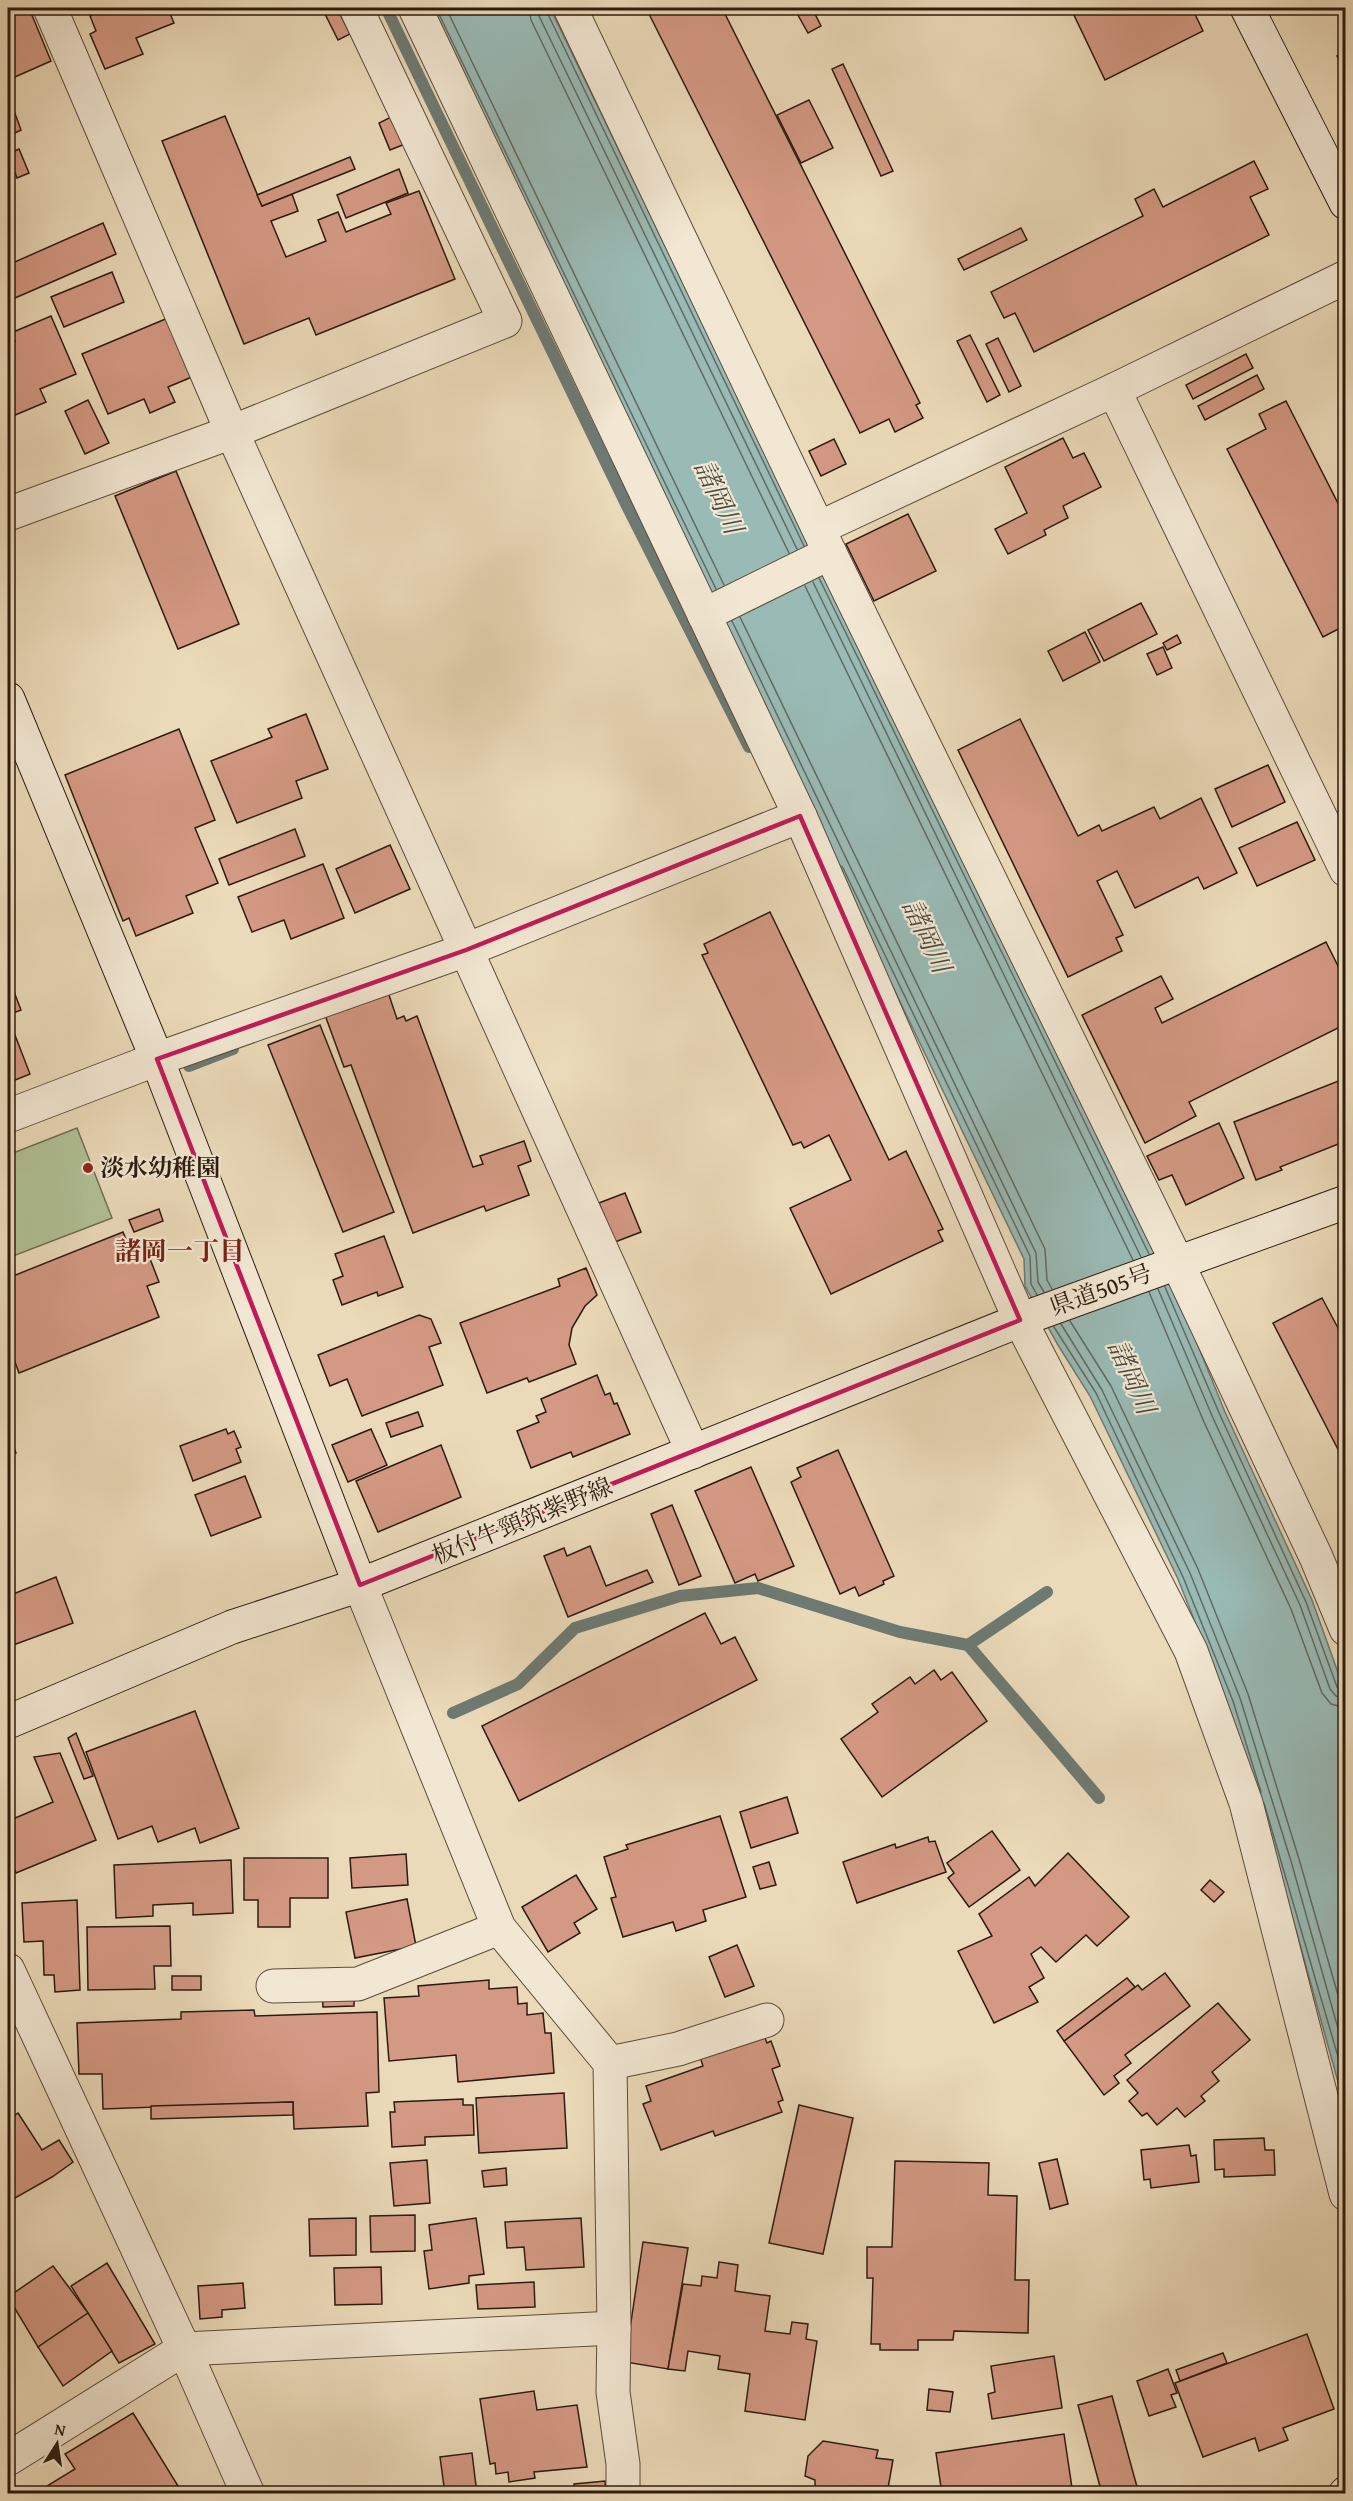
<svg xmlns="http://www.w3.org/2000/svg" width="1353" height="2501" font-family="'Gentium Book Plus','Noto Serif JP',serif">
<rect width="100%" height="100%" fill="#ebdab9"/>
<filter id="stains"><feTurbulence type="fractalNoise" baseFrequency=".00333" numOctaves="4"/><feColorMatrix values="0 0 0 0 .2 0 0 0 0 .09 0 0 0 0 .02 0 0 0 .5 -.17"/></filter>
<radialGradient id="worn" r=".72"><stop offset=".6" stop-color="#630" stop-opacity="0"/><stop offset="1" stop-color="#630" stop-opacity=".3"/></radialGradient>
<path fill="#b0c195" stroke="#6e6e52" stroke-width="1.5" d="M77,1128L112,1218L8,1258V1155Z"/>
<path fill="#99bab5" stroke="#6d7a73" stroke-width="1.5" d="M421,8H550L946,826L1183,1309L1225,1412L1312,1600L1345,1692V2107L1278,1865L1227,1703L1178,1579L1090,1396L1058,1345L1025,1286L1024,1259Z"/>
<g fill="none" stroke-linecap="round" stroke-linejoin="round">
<g stroke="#626a62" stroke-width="1.5">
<path d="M436,8L716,589"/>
<path d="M446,8L724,585"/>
<path d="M529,8L531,20L789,553"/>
<path d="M538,8L539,16L797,549"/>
<path d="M545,8L804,546"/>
<path d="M819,578L1149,1254"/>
<path d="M813,582L1141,1257"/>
<path d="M805,586L1133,1260"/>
<path d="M740,617L1045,1249L1047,1280L1052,1289"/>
<path d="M732,621L1036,1253L1038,1282L1044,1292"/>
<path d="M842,866L1030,1256L1031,1284L1037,1295"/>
<path d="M1165,1287L1220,1415L1306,1602L1337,1687L1346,1691"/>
<path d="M1158,1289L1213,1418L1300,1605L1330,1689L1336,1696L1346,1699"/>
<path d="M1149,1292L1204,1422L1291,1609L1322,1693L1331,1704L1346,1708"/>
<path d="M1070,1321L1111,1386L1198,1569L1248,1694L1299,1859L1346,2023"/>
<path d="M1061,1324L1102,1390L1190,1573L1240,1698L1291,1861L1346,2057"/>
<path d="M1054,1327L1096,1393L1183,1577L1233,1701L1261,1792"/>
<path d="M1264,1803L1346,2084"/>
</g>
<g stroke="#6d7a73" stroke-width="12">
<path d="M386,8L628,508L749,747"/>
<path d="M189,1066L233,1049"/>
<path d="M968,1645L1099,1798"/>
<path d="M453,1713L518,1684L575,1628L680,1596L758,1588L900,1632L968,1645L1047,1592"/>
</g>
</g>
<g fill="#d49984" stroke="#2c1b0f" stroke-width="1.5">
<path d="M8,8H29L51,61L8,80Z"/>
<path d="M105,8H177L169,11L174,23L136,38L143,54L105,69L90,34L96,31L90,16L106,9Z"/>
<path d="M322,8H337L350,34L338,40Z"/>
<path d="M646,8H722L920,403L916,405L923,418L895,432L889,419L860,433Z"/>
<path d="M794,8H812L821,26L808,33Z"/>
<path d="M1084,8H1110L1113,12L1123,8H1192L1203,31L1105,80L1073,13Z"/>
<path d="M1346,52V76L1337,56Z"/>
<path d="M843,64L893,171L881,176L832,69Z"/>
<path d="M8,94L21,130L8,136Z"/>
<path d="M809,100L833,148L801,163L777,115Z"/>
<path d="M225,116L262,206L292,194L298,211L271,221L286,257L326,241L318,220L338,212L346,232L391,214L386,203L419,191L455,279L316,335L309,318L244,344L162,141Z"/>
<path d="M393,116L405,144L390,150L379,123Z"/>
<path d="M19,149L29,173L17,178L8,154Z"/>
<path d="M350,157L355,169L262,206L257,195Z"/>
<path d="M1254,161L1268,189L1250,197L1269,235L1034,352L1015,313L1004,318L991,292L1143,216L1135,199L1154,189L1163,207Z"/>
<path d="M399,169L408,193L346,218L337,195Z"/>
<path d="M103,223L116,254L8,301V265Z"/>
<path d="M1021,228L1027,240L964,270L958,259Z"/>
<path d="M112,272L124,302L64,327L51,297Z"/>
<path d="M175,315L199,374L168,387L175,402L150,413L144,399L108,414L82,354Z"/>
<path d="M51,316L76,374L40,389L46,402L8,418V344L15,341L11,333Z"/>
<path d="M970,335L1000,395L987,402L957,341Z"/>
<path d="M998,338L1021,386L1009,392L986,344Z"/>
<path d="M1246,354L1253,368L1193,399L1186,385Z"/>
<path d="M1257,375L1264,389L1205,420L1198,406Z"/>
<path d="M88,400L109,443L85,454L65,411Z"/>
<path d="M1286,401L1346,519V625L1323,637L1227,449L1266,429L1259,414Z"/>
<path d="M1063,438L1073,458L1084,453L1101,487L1063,506L1068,518L1044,530L1046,535L1008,554L995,529L1027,513L1005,467Z"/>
<path d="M834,439L846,464L821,476L809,451Z"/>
<path d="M176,471L239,624L178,649L115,496Z"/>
<path d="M908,514L936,571L874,601L846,544Z"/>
<path d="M1141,603L1157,634L1104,661L1088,630Z"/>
<path d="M1085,632L1100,662L1063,681L1048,651Z"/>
<path d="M1177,635L1181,643L1167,650L1163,643Z"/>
<path d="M1163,647L1172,668L1157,675L1147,654Z"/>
<path d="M306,714L328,769L296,781L302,798L237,823L211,761L272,737L268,729Z"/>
<path d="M1020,719L1078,836L1099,825L1102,831L1154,807L1160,819L1201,798L1237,873L1204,889L1198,877L1135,908L1117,871L1097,881L1123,935L1116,938L1122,951L1068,977L958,750Z"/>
<path d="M179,729L215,820L195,828L218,883L186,896L193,913L136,936L129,918L123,921L65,775Z"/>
<path d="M1268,765L1285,802L1232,827L1215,789Z"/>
<path d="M1297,822L1315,860L1257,886L1239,848Z"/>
<path d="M295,829L305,856L229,885L219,859Z"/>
<path d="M390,845L410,889L355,913L336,869Z"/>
<path d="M323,864L344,918L291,939L284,920L252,932L238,897Z"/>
<path d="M770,912L889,1160L906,1151L943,1229L938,1231L943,1241L831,1294L790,1208L851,1180L829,1135L804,1148L801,1142L793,1145L702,955L708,953L704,944Z"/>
<path d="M1326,942L1346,982V1024L1189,1102L1196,1116L1145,1143L1082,1015L1161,976L1173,999L1155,1008L1162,1023Z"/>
<path d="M8,976L21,1010L8,1015Z"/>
<path d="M388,992L397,1019L404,1016L406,1021L417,1016L473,1167L483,1164L480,1156L524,1141L531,1161L518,1166L529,1195L486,1211L484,1206L413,1233L351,1065L344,1067L325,1015Z"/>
<path d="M8,1017L30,1074L8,1083Z"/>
<path d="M320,1025L394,1212L343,1232L268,1045Z"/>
<path d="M1346,1078V1141L1280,1167L1282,1170L1256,1180L1234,1122Z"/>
<path d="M1219,1123L1244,1178L1186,1205L1172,1175L1159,1180L1147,1156Z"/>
<path d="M625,1193L641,1232L615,1242L599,1203Z"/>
<path d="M159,1209L163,1221L134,1232L129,1220Z"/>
<path d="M123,1232L133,1256L147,1251L159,1282L147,1286L159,1317L19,1373L8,1343V1278Z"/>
<path d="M384,1236L403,1287L378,1296L377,1292L342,1305L333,1280L343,1276L335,1254Z"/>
<path d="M586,1268L597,1295L585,1306L572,1328L569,1345L576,1364L529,1382L527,1378L487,1393L460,1323L560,1286L558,1279Z"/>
<path d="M1322,1298L1346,1343V1465L1273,1323Z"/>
<path d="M419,1315L431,1319L441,1343L429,1347L443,1385L362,1416L347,1379L330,1386L318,1355Z"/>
<path d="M597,1375L605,1395L610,1393L614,1404L617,1403L630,1434L573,1457L571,1452L531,1468L517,1431L539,1422L536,1416L546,1412L541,1399Z"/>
<path d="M418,1412L423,1426L391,1437L386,1423Z"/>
<path d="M226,1429L228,1434L234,1431L241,1447L236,1449L241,1462L193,1481L180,1446Z"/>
<path d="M371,1429L387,1465L348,1482L332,1445Z"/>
<path d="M8,1431L16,1453L8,1456Z"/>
<path d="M441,1445L461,1497L378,1532L356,1481Z"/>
<path d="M838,1450L894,1576L883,1581L884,1584L859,1596L855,1587L840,1594L791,1482L801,1477L797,1468Z"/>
<path d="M751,1467L794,1566L758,1581L755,1574L735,1583L695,1491Z"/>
<path d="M245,1476L261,1517L211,1536L195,1495Z"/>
<path d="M672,1505L701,1576L679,1585L651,1514Z"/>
<path d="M590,1546L606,1586L647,1570L653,1582L568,1617L544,1556L564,1548L567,1556Z"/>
<path d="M56,1577L73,1623L8,1647V1596Z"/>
<path d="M705,1613L721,1644L735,1637L757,1680L519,1801L482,1726Z"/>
<path d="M934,1670L941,1680L952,1672L987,1721L882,1797L841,1739L878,1712L872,1704L910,1677L915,1684Z"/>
<path d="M195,1711L239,1828L200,1843L195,1828L158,1842L152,1826L118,1839L86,1752Z"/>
<path d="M76,1733L93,1776L84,1779L68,1738Z"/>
<path d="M60,1753L96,1840L16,1873L8,1853V1821L53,1802L34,1757Z"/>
<path d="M787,1797L798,1833L751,1848L740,1812Z"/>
<path d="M720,1816L746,1897L703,1910L706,1921L676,1931L673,1922L623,1937L611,1898L616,1897L604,1857L628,1849L626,1845Z"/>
<path d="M992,1831L1020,1870L969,1907L948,1878L954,1873L947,1863Z"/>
<path d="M928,1837L929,1842L935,1841L946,1872L857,1903L843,1862L895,1844L896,1848Z"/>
<path d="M1068,1853L1129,1917L1097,1946L1086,1935L1056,1962L1041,1947L1031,1954L1044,1978L1029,1987L1038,2002L994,2023L958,1951L992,1936L979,1914L1029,1877L1035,1886Z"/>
<path d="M406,1854L408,1885L352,1888L350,1858Z"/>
<path d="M244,1858H328V1898H290V1927H258V1900H244Z"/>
<path d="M231,1860L233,1913L193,1915V1903L153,1905V1916L116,1918L114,1865Z"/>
<path d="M769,1862L776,1885L760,1889L753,1867Z"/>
<path d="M576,1875L597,1909L574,1923L580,1933L548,1952L522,1907Z"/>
<path d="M1210,1880L1224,1892L1214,1902L1201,1890Z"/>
<path d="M407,1899L416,1946L355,1958L346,1912Z"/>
<path d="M77,1900L80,1990L55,1992L54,1975H44L43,1941L24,1942L22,1903Z"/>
<path d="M170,1926L171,1966H154L155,1989L88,1990L87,1927Z"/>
<path d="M737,1945L754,1986L725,1997L709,1957Z"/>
<path d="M1165,1973L1190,2006L1125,2055L1131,2063L1114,2076L1119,2083L1104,2095L1064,2041L1138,1985L1142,1990Z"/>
<rect x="172" y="1976" width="29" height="14"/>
<path d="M1127,1978L1135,1987L1064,2041L1057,2031Z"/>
<path d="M489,1980V1989L517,1987L518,2004L527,2003V2015L543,2013L545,2033H551L554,2073L458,2082L456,2055L389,2061L384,1998L419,1996L418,1986Z"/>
<path d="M354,1991V2006L323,2007L322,1992Z"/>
<path d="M1218,2003L1250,2040L1212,2072L1219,2081L1201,2096L1205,2101L1185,2117L1177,2108L1157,2125L1147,2113L1142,2116L1129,2101L1138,2093L1127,2080Z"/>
<path d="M254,2010L255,2016L377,2012L379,2092L366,2093L368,2126L294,2129L293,2102L103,2109L102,2074H79L77,2023L181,2019V2012Z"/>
<path d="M763,2033L767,2043L771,2041L780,2066L772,2069L783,2100L778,2102L782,2112L715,2136L713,2131L661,2150L643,2104L651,2101L646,2086L703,2066L700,2057Z"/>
<path d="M564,2093L567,2148L479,2153L476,2098Z"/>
<path d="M463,2099V2105H473L474,2135L425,2137V2145L392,2147L390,2112H395L394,2102Z"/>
<path d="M293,2102V2115L151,2119V2106Z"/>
<path d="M799,2105L853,2118L823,2254L769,2243Z"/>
<path d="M18,2113L42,2150L59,2140L73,2162L52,2177L8,2202V2120Z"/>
<path d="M1264,2138L1265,2150H1274L1275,2175L1224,2177V2169L1215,2170L1214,2140Z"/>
<path d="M1189,2145L1191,2156L1196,2155L1199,2182L1151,2188L1150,2179L1144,2180L1141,2150Z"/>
<path d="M1057,2159L1068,2204L1050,2209L1039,2163Z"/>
<path d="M427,2160L430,2203L394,2206L390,2163Z"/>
<path d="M895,2161L989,2163L988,2195L1017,2196L1015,2280H1029L1028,2333L954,2331L953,2340H918V2350H880V2344H871L873,2278H867V2247H892Z"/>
<path d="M506,2168L507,2185L484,2187L482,2171Z"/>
<path d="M415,2215V2251L371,2252L370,2216Z"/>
<path d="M356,2218V2255L310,2256L309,2219Z"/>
<path d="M476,2218L484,2274L469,2276V2283L429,2289L424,2251L432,2250L429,2225Z"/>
<path d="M581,2218L584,2267L526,2270L524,2247L507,2248L505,2222Z"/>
<path d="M643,2242L688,2248L668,2369L625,2362Z"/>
<path d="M719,2262L738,2265L735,2291L770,2296L765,2331L790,2334L792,2322L808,2324L806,2339L817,2341L805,2420L745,2411L750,2374L718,2369L720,2356L688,2351L685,2371L668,2369L683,2284L701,2286L702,2276L717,2278Z"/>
<path d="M107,2263L155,2344L119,2363L71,2286Z"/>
<path d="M53,2266L88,2313L38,2347L8,2297Z"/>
<path d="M381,2267L382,2304L335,2305L334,2268Z"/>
<path d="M534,2282L535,2307L478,2309L476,2285Z"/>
<path d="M243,2283L245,2308L222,2310V2317L200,2319L198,2286Z"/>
<path d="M88,2313L112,2351L63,2386L38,2347Z"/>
<path d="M1307,2334L1334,2409L1283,2428L1288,2440L1259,2451L1255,2438L1203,2457L1175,2383Z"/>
<path d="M1223,2353L1227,2363L1180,2381L1176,2370Z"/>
<path d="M1054,2356L1062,2408L992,2419L988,2394L995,2392L991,2366Z"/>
<path d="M1168,2369L1177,2393L1171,2395L1176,2407L1149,2416L1137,2381Z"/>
<path d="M929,2389L953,2392L950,2412L927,2410Z"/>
<path d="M534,2391L537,2410L577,2405L587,2467L534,2472L535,2478L509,2482L508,2472L496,2474L495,2463L490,2464L480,2399Z"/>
<path d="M1112,2396L1139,2494H1102L1078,2405Z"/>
<path d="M133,2413L183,2494H34L75,2469L65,2454Z"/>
<path d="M1064,2434L1072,2488L1038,2494H942L936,2453Z"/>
<path d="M823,2441L878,2450L876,2458L893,2460L887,2494H815V2480L805,2476L808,2456Z"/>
<path d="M472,2453L477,2494H445L440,2457Z"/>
<path d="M605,2481L606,2494H575L574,2484Z"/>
</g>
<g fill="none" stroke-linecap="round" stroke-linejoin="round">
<defs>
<g id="street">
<path d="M50,8L232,432L693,1452"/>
<path d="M415,8L800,816L1020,1320L1191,1651L1246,1803L1346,2194"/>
<path d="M570,8L830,553L1177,1262L1316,1557L1346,1629"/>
<path d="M1114,390L1346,870"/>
<path d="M8,514L232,432L505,321L356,8"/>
<path d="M819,528L1114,390L1346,277"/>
<path d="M704,615L830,553"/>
<path d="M8,1116L157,1059L466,950L800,816"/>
<path d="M360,1585L499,1928L610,2063L614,2328L613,2392L623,2464V2494"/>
<path d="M8,1970L184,2349L248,2494"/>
<path d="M273,1986L358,1984L499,1928"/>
<path d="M610,2063L678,2049L767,2020"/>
<path d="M8,2459L184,2349L614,2328"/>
</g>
<g id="secondary">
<path d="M1247,8L1346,203"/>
<path d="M8,699L157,1059L360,1585"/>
<path d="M8,1722L232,1627L360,1585L1036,1314L1346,1202"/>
<path d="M1345,2494L1346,2493"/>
</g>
</defs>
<use href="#street" stroke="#5c4b3a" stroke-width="35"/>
<use href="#secondary" stroke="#2c1b0f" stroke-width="35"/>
<use href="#street" stroke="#f2e7d2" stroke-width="33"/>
<use href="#secondary" stroke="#f2e7d2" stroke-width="33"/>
</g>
<path fill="none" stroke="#c2185b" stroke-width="4.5" stroke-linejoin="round" d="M800,816L1020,1320L360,1585L157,1059L466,950Z"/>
<circle fill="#8f2418" stroke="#f2e7d2" stroke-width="2" cx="88" cy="1168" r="6"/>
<g text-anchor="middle" stroke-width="4.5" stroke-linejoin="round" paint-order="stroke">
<g font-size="24" font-weight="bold" fill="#2c1b0f" stroke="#f2e7d2" text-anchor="start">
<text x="100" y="1176">淡水幼稚園</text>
</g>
<g font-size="24" fill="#2c1b0f" stroke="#f2e7d2">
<text transform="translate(1101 1290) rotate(-20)" y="8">県道505号</text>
<text transform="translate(522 1521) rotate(-22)" y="8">板付牛頸筑紫野線</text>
</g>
<g font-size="26" font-style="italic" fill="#4d4b41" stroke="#f2e7d2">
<text transform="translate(719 497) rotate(65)" y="9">諸岡川</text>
<text transform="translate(927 936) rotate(65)" y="9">諸岡川</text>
<text transform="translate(1132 1377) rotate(66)" y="9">諸岡川</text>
</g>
<g font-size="26" font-weight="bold" fill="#7a1f14" stroke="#f2e7d2">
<text x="180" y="1260">諸岡一丁目</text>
</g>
</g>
<rect width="1353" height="2501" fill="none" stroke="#ebdab9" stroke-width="30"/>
<rect x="9" y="9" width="1335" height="2483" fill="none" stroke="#2c1b0f" stroke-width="3"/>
<rect x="15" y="15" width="1323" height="2471" fill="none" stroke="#2c1b0f" stroke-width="1.5"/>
<g transform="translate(57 2444) rotate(12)" stroke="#f2e7d2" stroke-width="4.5" paint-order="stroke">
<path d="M0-4.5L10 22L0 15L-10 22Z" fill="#2c1b0f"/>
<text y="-9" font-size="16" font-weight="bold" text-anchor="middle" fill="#2c1b0f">N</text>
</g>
<rect width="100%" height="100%" filter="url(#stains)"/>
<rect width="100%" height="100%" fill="url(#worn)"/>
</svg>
